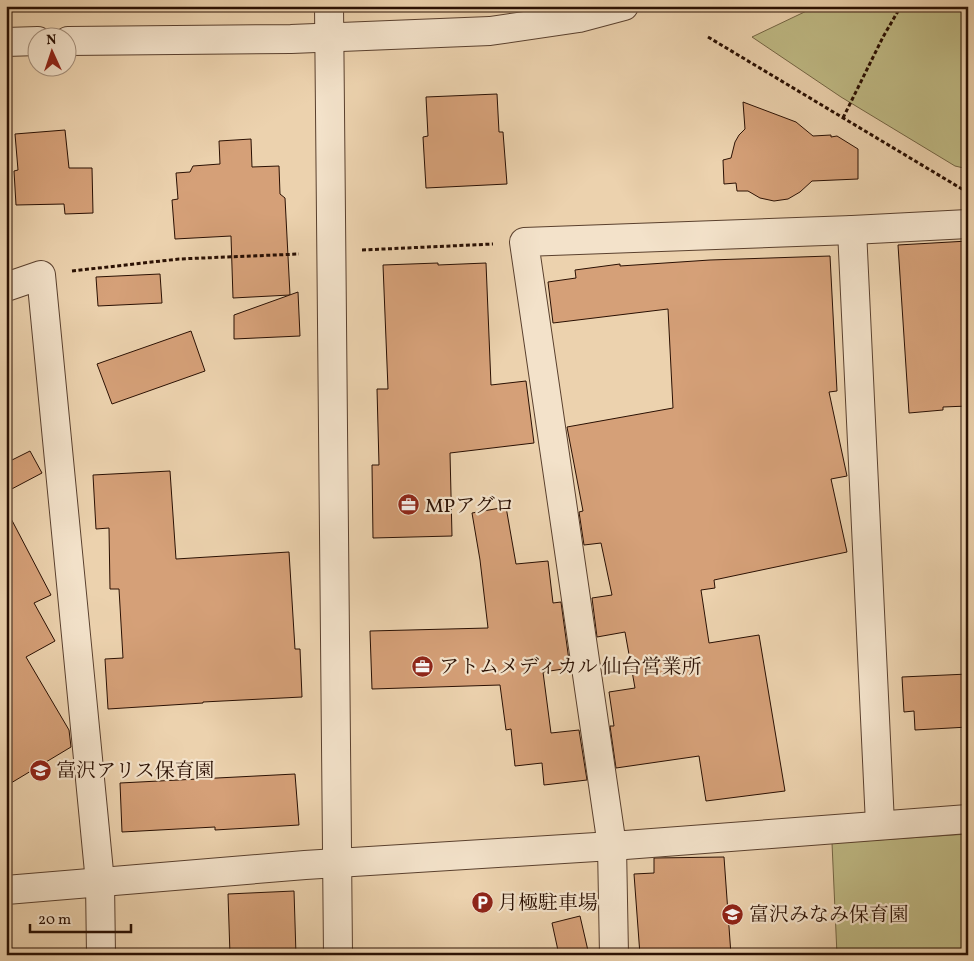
<svg xmlns="http://www.w3.org/2000/svg" width="974" height="961" font-family="Vollkorn,'Noto Serif JP',serif">
<rect width="100%" height="100%" fill="#ecd2ae"/>
<filter id="stains"><feTurbulence type="fractalNoise" baseFrequency=".004" numOctaves="4"/><feColorMatrix values="0 0 0 0 .2 0 0 0 0 .09 0 0 0 0 .02 0 0 0 .5 -.17"/></filter>
<radialGradient id="worn" r=".72"><stop offset=".6" stop-color="#630" stop-opacity="0"/><stop offset="1" stop-color="#630" stop-opacity=".3"/></radialGradient>
<g fill="#bfba85" stroke="#746544">
<path d="M817,6H968V169L955,166L841,97L752,37Z"/>
<path d="M968,834V955H837L832,843Z"/>
</g>
<g fill="#d5a078" stroke="#2a1003">
<path d="M497,94L499,132H503L507,184L426,188L423,137L428,136L426,97Z"/>
<path d="M743,102L796,122L813,136L831,135V137L837,136L858,149V179L812,181L800,192L788,199L774,201L760,198L748,191H737L736,183L724,184L723,160L731,158L735,142L739,135L745,129Z"/>
<path d="M65,130L69,168H92L93,213L65,214L64,204L16,205L14,171L18,170L15,134Z"/>
<path d="M251,139L252,167L279,166L280,194L285,198L290,295L233,298L231,236L175,239L172,200L178,199L176,173L190,172L193,166L220,164L219,141Z"/>
<path d="M968,241V406L943,407V410L909,413L898,245Z"/>
<path d="M830,256L837,391L829,392L847,476L831,479L847,552L714,580L715,588L701,590L709,643L759,635L785,791L706,801L699,756L616,768L610,726H614L609,692L635,688L625,632L597,637L592,598L612,595L601,543L584,545L579,512L583,511L567,427L673,408L668,309L553,323L548,282L576,278L575,270L620,264V266L710,260Z"/>
<path d="M438,263V265L486,263L491,385L526,381L534,443L450,453L452,536L373,538L372,465H379L377,389H388L383,265Z"/>
<path d="M160,274L162,303L98,306L96,277Z"/>
<path d="M298,292L300,336L234,339V315Z"/>
<path d="M191,331L205,371L112,404L97,364Z"/>
<path d="M30,451L42,473L6,492V463Z"/>
<path d="M170,471L176,559L289,552L295,649H300L302,697L203,702V703L108,709L105,659L123,658L119,589H110L109,528L96,529L93,475Z"/>
<path d="M506,507L516,564L548,561L553,603L561,602L570,668L543,672L551,733L579,730L587,780L544,785L542,763L515,766L511,729L506,730L500,685L372,689L370,631L488,628L480,560L472,513Z"/>
<path d="M6,509L51,595L34,603L55,641L26,657L69,730L71,747L6,786Z"/>
<path d="M968,674V727L915,730L914,711L904,712L902,677Z"/>
<path d="M295,774L299,825L215,830V827L122,832L120,783Z"/>
<path d="M724,857L731,955H640L634,874L654,873V858Z"/>
<path d="M294,891L296,955H230L228,894Z"/>
<path d="M580,916L589,955H559L552,923Z"/>
</g>
<g fill="none" stroke-linecap="round" stroke-linejoin="round">
<defs>
<g id="minor">
<path d="M852,230L880,824"/>
<path d="M6,287L41,275L100,882L101,955"/>
<path d="M614,955L612,846L524,242L852,230L968,224"/>
</g>
<g id="tertiary">
<path d="M329,6L338,955"/>
<path d="M68,41L291,39L490,31L579,18L624,6"/>
<path d="M6,42L38,41"/>
<path d="M6,890L305,865L612,846L968,819"/>
</g>
</defs>
<use href="#minor" stroke="#5a402e" stroke-width="30"/>
<use href="#tertiary" stroke="#5a402e" stroke-width="30"/>
<g stroke="#2a1003" stroke-width="3" stroke-dasharray="4 2.5" stroke-linecap="butt">
<path d="M708,37L967,192"/>
<path d="M843,118L883,37L901,6"/>
<path d="M362,250L493,244"/>
<path d="M72,271L179,259L299,254"/>
</g>
<use href="#minor" stroke="#f3e2ca" stroke-width="28"/>
<use href="#tertiary" stroke="#f3e2ca" stroke-width="28"/>
</g>
<defs>
<symbol id="office-disc" viewBox="-11 -11 22 22"><circle r="9.5" fill="#8f2418" stroke="#f3e2ca"/><path d="M-6-3h4V-5.5h4V-3h4V5H-6ZM-1-4.5V-3h2v-1.5ZM-6 0V1H6V0Z" fill="#fff"/></symbol>
<symbol id="school-disc" viewBox="-11 -11 22 22"><circle r="9.5" fill="#8f2418" stroke="#f3e2ca"/><path d="M0-5L7-2L0 1L-7-2ZM-4 1L0 2.5L4 1V4Q0 6-4 4Z" fill="#fff"/></symbol>
<symbol id="parking-disc" viewBox="-11 -11 22 22"><circle r="9.5" fill="#8f2418" stroke="#f3e2ca"/><path d="M-3.5-5.5H1a3.5 3.5 0 0 1 0 7H-1V5.5H-3.5ZM-1-3.4V-.6H.8a1.4 1.4 0 0 0 0-2.8Z" fill="#fff"/></symbol>
</defs>
<g fill-rule="evenodd">
<use href="#office-disc" x="396" y="492" width="25" height="25"/>
<use href="#office-disc" x="410" y="654" width="25" height="25"/>
<use href="#school-disc" x="28" y="758" width="25" height="25"/>
<use href="#parking-disc" x="470" y="890" width="25" height="25"/>
<use href="#school-disc" x="720" y="902" width="25" height="25"/>
</g>
<g text-anchor="middle" stroke-width="4.5" stroke-linejoin="round" paint-order="stroke">
<g font-size="20" fill="#2a1003" stroke="#f3e2ca" text-anchor="start">
<text x="425" y="512">MPアグロ</text>
<text x="439" y="673">アトムメディカル 仙台営業所</text>
<text x="56" y="777">富沢アリス保育園</text>
<text x="498" y="909">月極駐車場</text>
<text x="749" y="921">富沢みなみ保育園</text>
</g>
</g>
<rect width="974" height="961" fill="none" stroke="#ecd2ae" stroke-width="25"/>
<rect x="8" y="8" width="959" height="946" fill="none" stroke="#2a1003" stroke-width="2.5"/>
<rect x="12" y="12" width="949" height="936" fill="none" stroke="#2a1003"/>
<g transform="translate(52 52) rotate(357)"><circle r="24" fill="#f3e2ca" stroke="#a38e7a"/>
<path d="M0-4L9 19L0 12L-9 19Z" fill="#8f2418"/>
<text y="-8" font-size="14" font-weight="bold" text-anchor="middle" fill="#2a1003">N</text>
</g>
<path d="M30 924v8h101v-8" fill="none" stroke="#2a1003" stroke-width="2.5"/>
<text x="38" y="924" font-size="15" fill="#2a1003" stroke="#f3e2ca" stroke-width="4" paint-order="stroke">20 m</text>
<rect width="100%" height="100%" filter="url(#stains)"/>
<rect width="100%" height="100%" fill="url(#worn)"/>
</svg>
